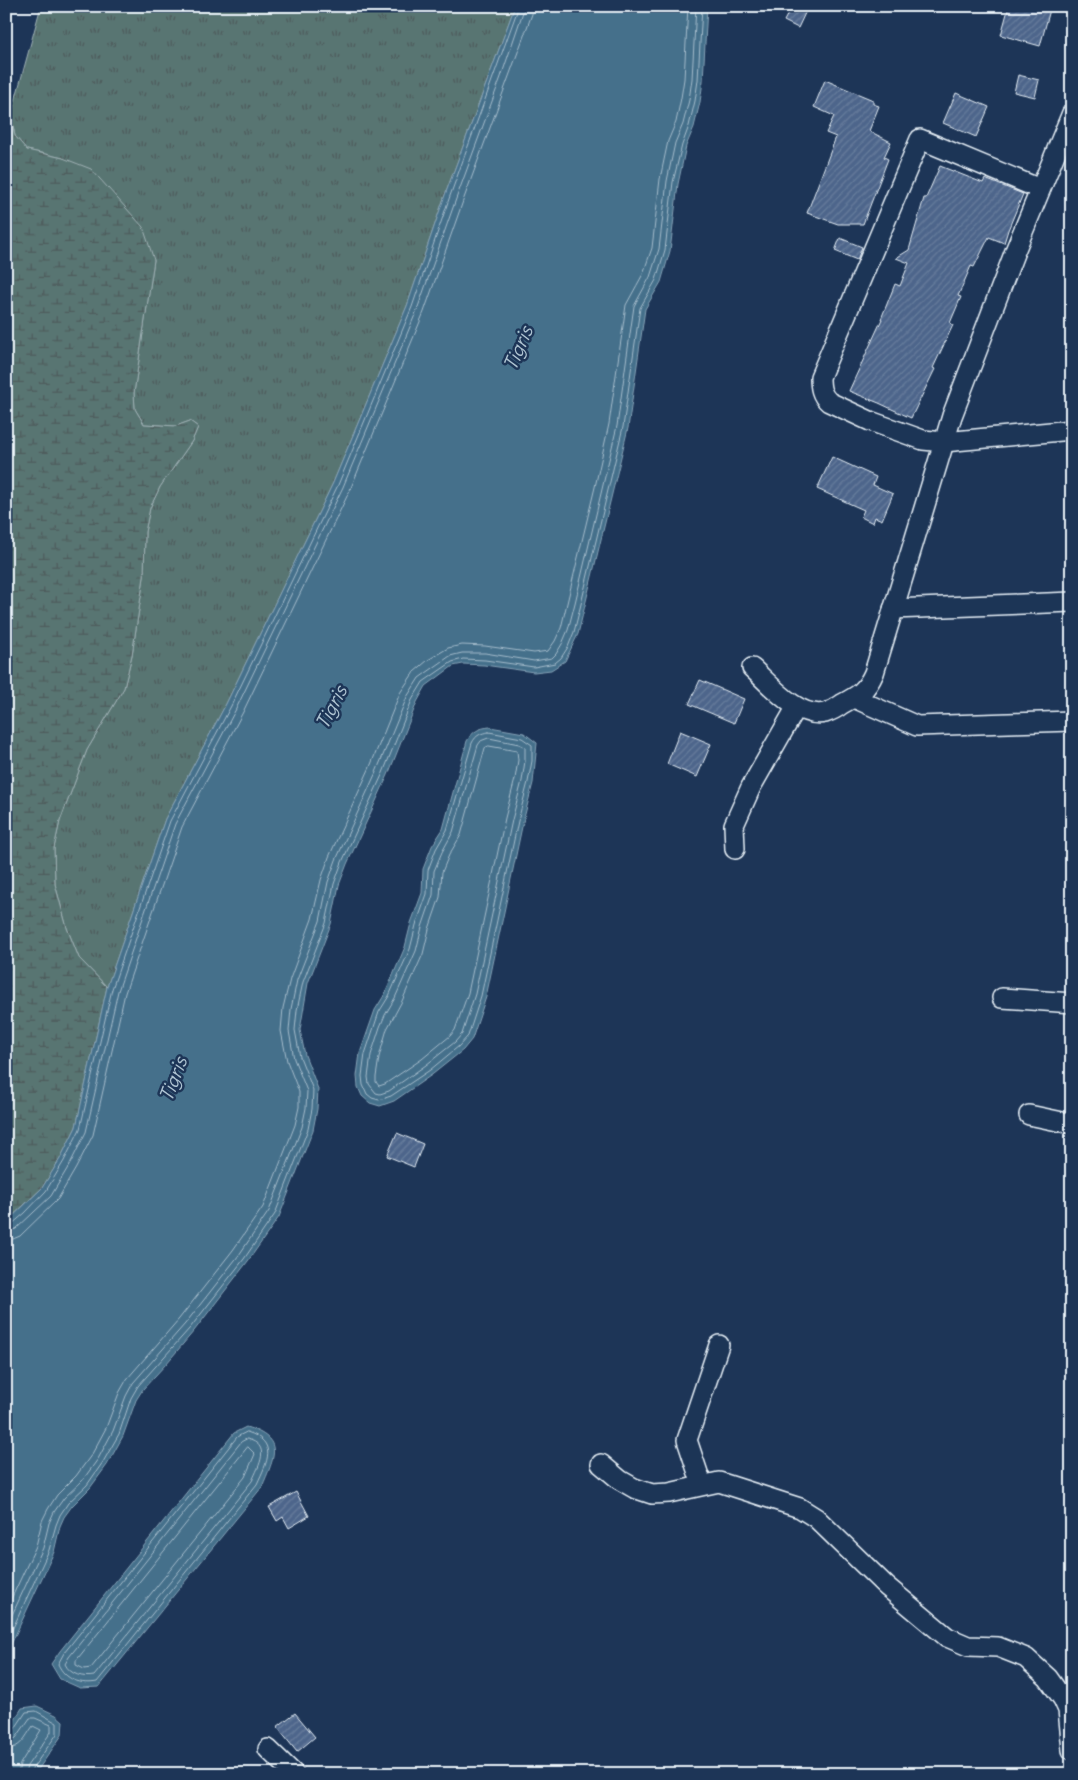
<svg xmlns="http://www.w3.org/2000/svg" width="1078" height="1780" font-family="Delius,sans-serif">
<defs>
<pattern id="grass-tufts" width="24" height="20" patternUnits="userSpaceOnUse" patternTransform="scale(1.25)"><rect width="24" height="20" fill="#587472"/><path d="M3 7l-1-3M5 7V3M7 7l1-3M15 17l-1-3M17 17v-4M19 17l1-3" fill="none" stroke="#4e5c5c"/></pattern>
<pattern id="wetland-marsh" width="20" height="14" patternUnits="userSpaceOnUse" patternTransform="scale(1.25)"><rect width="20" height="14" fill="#587472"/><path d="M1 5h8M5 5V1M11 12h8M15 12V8" fill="none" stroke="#4e5c5c"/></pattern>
<pattern id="building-hatch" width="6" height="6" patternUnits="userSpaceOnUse" patternTransform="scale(1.25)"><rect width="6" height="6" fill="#4d658b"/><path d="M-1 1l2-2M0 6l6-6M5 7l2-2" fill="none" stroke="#677c9c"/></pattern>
</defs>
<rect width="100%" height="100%" fill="#1d3557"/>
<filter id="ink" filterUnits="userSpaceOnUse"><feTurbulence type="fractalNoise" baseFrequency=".02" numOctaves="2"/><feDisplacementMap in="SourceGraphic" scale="10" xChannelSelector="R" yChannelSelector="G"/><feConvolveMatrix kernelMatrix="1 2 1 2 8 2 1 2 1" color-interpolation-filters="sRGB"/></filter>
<g filter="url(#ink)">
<path fill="url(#grass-tufts)" stroke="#a0b2b5" d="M41,6H515L445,195L407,306L333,483L226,704L165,819L107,987L79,958L67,928L55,884L54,848L60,821L87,750L124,688L132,655L144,577L145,532L150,508L160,487L192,441L198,427L190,421L176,426L144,424L135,409L134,393L154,260L63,158L27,150L15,136L12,122V112Z"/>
<path fill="url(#wetland-marsh)" stroke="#a0b2b5" d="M6,110L12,112V122L15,136L27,150L63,158L91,169L143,227L154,260L134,393L135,409L144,424L176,426L190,421L198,427L192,441L160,487L150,508L145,532L144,577L132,655L124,688L87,750L60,821L54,848L55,884L67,928L79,958L107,987L76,1127L60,1159L42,1188L6,1222Z"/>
<g fill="#446f8b" stroke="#86a3b7">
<path d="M515,6H707L703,81L700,102L694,127L686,146L678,184L670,251L661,282L645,309L628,428L578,634L565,661L551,670L534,672L484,665L463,664L453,666L426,686L417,702L388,775L347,864L339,885L331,924L308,983L300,1030L305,1055L318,1089L317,1109L313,1130L279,1217L248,1261L194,1331L166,1364L143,1389L136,1400L123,1436L107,1465L90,1488L72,1506L64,1517L60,1526L54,1552L6,1655V1223L42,1188L60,1159L76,1127L107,987L165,819L226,704L333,483L407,306L445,195Z"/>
<path d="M490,727L524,733L537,743L533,783L523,822L486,997L472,1039L463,1050L433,1074L394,1101L380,1106L370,1103L362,1096L358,1087L357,1076L360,1053L375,1010L385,994L405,947L411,923L422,893L423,869L432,846L443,829L467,741C473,731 479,728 490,727Z"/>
<path d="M246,1427C286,1439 274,1457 262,1487L99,1687L80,1688L60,1679L51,1664L60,1651L234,1433Z"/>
<path d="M37,1706L56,1715L63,1721L62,1735L35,1774H6V1734L22,1708Z"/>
</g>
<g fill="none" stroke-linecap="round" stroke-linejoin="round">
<g stroke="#a6bdcc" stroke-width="1">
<path d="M489,732L522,738L532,745V761L528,782L518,821L481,996L468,1036L459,1046L430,1070L391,1096L379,1100L372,1098L367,1094L363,1085L362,1076L365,1054L379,1012L389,996L410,949L416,925L427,894L428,870L436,849L447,830L472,743C476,735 481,733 489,732Z"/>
<path d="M489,738L519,744L525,747V761L522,781L512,820L475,994L462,1034L455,1042L426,1065L389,1091L380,1094L376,1093L369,1084L368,1077L371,1055L380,1027L385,1015L395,998L416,951L422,927L433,895L434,871L442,852L453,832L478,745L481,741Z"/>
<path d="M489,746L517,751L518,760L515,779L505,818L468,993L455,1030L450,1036L422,1059L385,1084L379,1086L376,1082V1077L379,1057L387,1029L402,1001L423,954L429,929L440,897L442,872L449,855L461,835L485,748Z"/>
<path d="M6,1226L11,1225L25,1213L46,1191L64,1161L80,1129L112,989L170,821L231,706L338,485L412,307L450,196L519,6"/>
<path d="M6,1232L16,1229L51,1196L70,1164L86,1132L118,991L175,824L236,709L343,487L417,310L456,199L501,77L525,6"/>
<path d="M6,1240L13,1239L20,1236L58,1199L76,1168L93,1135L125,993L182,827L243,712L350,490L424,312L463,201L532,14L533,6"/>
<path d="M247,1432C279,1442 267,1462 257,1484L97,1682C81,1685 65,1680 58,1664L64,1653L237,1437Z"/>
<path d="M247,1439C272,1445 259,1465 252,1481L94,1676C84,1678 70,1675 65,1664L69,1657L241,1442Z"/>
<path d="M248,1447L255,1454L245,1477L91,1668L84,1669L76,1665V1661Z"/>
<path d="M6,1610L36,1546L42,1521L48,1509L57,1495L76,1476L92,1454L106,1428L119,1393L127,1379L179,1319L233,1250L263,1207L295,1125L299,1107V1092L287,1061L281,1031L283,1008L290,979L312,919L321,880L329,857L370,767L400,693L414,672L428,660L448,648L462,645L485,646L534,653L548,651L555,641L561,628L595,487L609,424L626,305L643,274L652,248L660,179L668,141L676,122L681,98L684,79L688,6"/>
<path d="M6,1628L43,1548L49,1523L54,1512L64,1498L82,1481L98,1459L113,1431L126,1396L133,1383L185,1324L239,1255L269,1211L302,1127L306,1108L307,1091L294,1059L289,1031L291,1009L297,980L320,921L328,882L336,860L377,770L407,697L419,678L450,656L462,653H485L534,661L552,658L556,654L562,644L568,630L575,603L617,426L634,306L650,277L659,249L667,181L675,143L683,124L689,100L692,79L696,6"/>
<path d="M6,1643L49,1550L56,1525L60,1515L68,1503L87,1485L103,1462L119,1434L131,1398L138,1386L190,1328L244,1259L275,1214L308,1129L312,1109L313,1090L300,1057L295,1030L297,1010L303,982L326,923L334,884L342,862L383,773L412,700L423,682L452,662L463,659L485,660L534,667L555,663L561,658L568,647L574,632L581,604L623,427L640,308L656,280L665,250L673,182L682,145L689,126L695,101L698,80L702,6"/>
<path d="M6,1736L12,1733L26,1712L36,1711L57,1723V1734L32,1769V1774"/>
<path d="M6,1742L16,1738L30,1718H35L51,1725V1732L27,1766L25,1774"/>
<path d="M6,1749C21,1749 25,1737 33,1726L41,1730L20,1764L18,1774"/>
</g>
</g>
<g fill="url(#building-hatch)" stroke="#e8f1f8">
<path d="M792,6H796L806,11L798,28L784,21Z"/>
<path d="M1009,6H1051L1040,46L1001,35Z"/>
<path d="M1018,75L1039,80L1035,97L1014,92Z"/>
<path d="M825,80L873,100V104L879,106L869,131L891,142L884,157L888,159L863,224H838L807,213L836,137L826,133L834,116L814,107Z"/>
<path d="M956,93L989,107L976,137L943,123Z"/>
<path d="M940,166L983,183L985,179L1023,194L1008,230L1004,243L989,237L974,267L971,266L958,296L961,297L950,323L953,325L933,368L935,369L911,418L879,403L849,391L882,319H881L895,284L900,286L909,263L896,258L909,250L924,198H926Z"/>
<path d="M840,238L862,247L857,260L835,251Z"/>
<path d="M832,457L876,477L873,485L893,494L882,520L875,517L873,523L861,517L864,510L817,489Z"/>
<path d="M700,680L744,699L734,723L689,704Z"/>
<path d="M680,731L711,744L697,777L667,764Z"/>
<path d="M397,1133L423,1144L414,1167L387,1156Z"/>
<path d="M296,1492L309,1516L289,1528L283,1517L277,1521L269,1507Z"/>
<path d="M295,1713L315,1737L297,1752L277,1727Z"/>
</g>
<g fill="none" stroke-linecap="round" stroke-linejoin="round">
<defs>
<g id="minor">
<path d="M1040,189L920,139L820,377C820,387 821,395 829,402L870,421L923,440L944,442L1072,430"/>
<path d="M893,609L1072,602"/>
<path d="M752,668C770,684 798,719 825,713C831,711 837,708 842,704C859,695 866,691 874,673L952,416L1015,251L1072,113"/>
<path d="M854,698L917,726L1072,721"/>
<path d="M735,849L734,825L751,787L796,708"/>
<path d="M1002,998L1072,1003"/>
<path d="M1029,1115L1072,1124"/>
<path d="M601,1464L620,1480L634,1488L652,1494L669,1493L719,1482L800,1508L816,1518L886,1586L947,1637L968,1646L998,1647L1026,1658L1048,1678L1063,1699L1068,1710L1072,1750"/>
<path d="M702,1485L687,1440L719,1345"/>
<path d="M268,1749L294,1774"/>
</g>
</defs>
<use href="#minor" stroke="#e8f1f8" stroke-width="22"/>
<use href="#minor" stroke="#1d3557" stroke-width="19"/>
</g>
</g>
<g text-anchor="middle" stroke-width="5" stroke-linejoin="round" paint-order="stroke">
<g font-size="19" font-style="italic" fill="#afc4d2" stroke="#1d3557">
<text transform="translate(518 348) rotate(-67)" y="7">Tigris</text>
<text transform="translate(331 707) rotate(-63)" y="7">Tigris</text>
<text transform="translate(173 1079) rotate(-69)" y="7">Tigris</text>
</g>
</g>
<rect width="1078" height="1780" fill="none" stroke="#1d3557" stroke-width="25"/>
<rect x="12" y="12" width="1053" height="1755" fill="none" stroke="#e8f1f8" stroke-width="2" filter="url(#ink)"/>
</svg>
